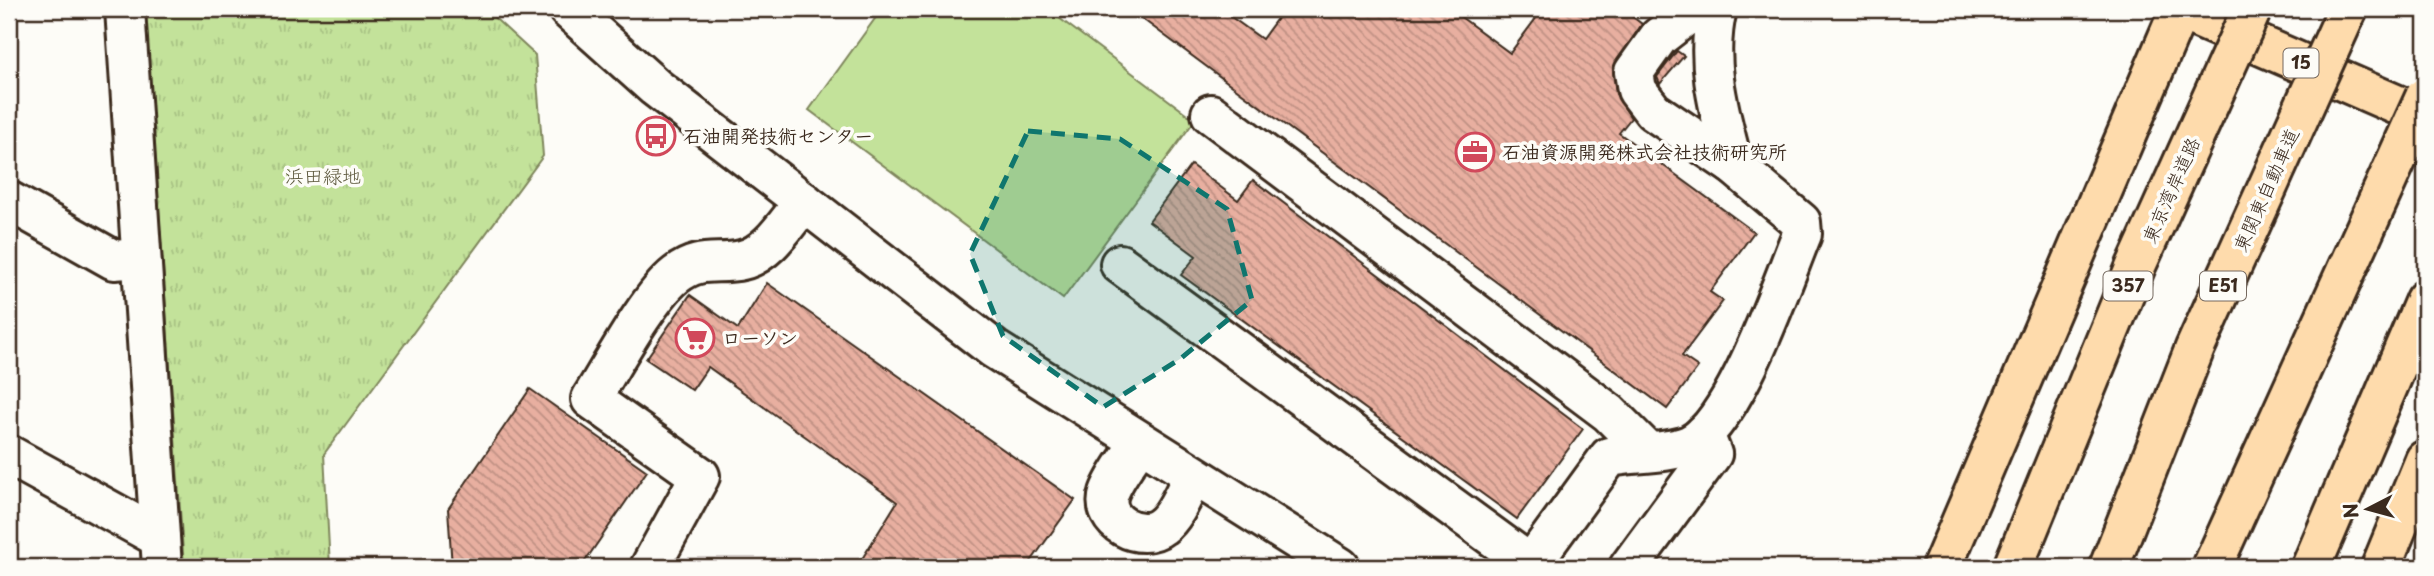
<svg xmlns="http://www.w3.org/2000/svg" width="2434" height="576" font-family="'Playpen Sans','Klee One',sans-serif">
<defs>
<pattern id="park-tufts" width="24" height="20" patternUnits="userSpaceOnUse" patternTransform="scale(1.75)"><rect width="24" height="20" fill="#c3e29a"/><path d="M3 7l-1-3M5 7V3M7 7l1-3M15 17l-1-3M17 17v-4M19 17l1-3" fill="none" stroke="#a8c284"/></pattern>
<pattern id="building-back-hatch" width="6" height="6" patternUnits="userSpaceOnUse" patternTransform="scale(1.75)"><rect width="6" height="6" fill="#e8afa0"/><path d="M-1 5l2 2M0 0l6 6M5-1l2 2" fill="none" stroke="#bd8f82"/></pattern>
</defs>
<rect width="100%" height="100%" fill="#fdfcf7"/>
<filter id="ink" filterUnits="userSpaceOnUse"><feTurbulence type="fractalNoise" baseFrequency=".0143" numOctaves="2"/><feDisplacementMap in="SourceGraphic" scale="14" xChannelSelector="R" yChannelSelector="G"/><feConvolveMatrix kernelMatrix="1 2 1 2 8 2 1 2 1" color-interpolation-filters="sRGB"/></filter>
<g filter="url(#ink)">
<path fill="#c3e29a" stroke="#7f865c" stroke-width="2" d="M882,9H1047L1195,120L1063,299L809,110Z"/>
<path fill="url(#park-tufts)" stroke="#7f865c" stroke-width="2" d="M145,9H485L535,55L543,156L324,454L330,567H184Z"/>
<g fill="url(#building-back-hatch)" stroke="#3b2a1e" stroke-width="2">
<path d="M1129,9H1220L1262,39L1284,9H1450L1510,53L1543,9H1622L1642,24L1613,68L1616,94L1631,118L1619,133L1754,232L1710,292L1723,301L1682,356L1698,367L1667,409Z"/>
<path d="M1677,51L1684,56L1660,84L1657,77Z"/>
<path d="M1191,165L1238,200L1253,180L1583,429L1517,519L1181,275L1196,256L1149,221Z"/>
<path d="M767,283L1075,500L1027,567H857L897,502L708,367L692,390L646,359L690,295L738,329Z"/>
<path d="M530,389L647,471L581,567H452L448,509Z"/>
</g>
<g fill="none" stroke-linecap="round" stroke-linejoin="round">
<defs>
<g id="minor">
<path d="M125,9L162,567"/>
<path d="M568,9L655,87L994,349L1340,567"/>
<path d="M1717,9C1704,62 1720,114 1733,165"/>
<path d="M1211,114L1609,413L1647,451"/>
<path d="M9,201L114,260L140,258"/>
<path d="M1120,264L1534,567"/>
<path d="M1140,442C1130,458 1115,476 1109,493C1099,522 1141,543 1162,526C1176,516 1185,491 1193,476"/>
<path d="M9,455L160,538"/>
<path d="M650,567L700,476L591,399C611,367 649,296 676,275C700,256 717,266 742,260C769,254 787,222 804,202"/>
<path d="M1529,567L1609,457C1631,453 1670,453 1689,445C1735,424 1782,282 1802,234L1801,222L1733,165L1653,111L1637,90L1634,72L1659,37L1695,9"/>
<path d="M1629,567L1712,454L1704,434"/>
</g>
<path id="major" d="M2177,9L2425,117"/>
<g id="highway">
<path d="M1942,567L2180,9"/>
<path d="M2311,567L2425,300"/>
<path d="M2381,567L2425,460"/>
</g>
</defs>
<use href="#minor" stroke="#3b2a1e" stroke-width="44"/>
<use href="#major" stroke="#3b2a1e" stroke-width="44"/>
<use href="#highway" stroke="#3b2a1e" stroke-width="44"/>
<use href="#minor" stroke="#fdfcf7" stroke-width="38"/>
<use href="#major" stroke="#fedbac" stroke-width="38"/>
<use href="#highway" stroke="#fedbac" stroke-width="38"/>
<defs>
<g id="highway-bridge">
<path d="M2013,567L2136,266L2252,9"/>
<path d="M2109,567L2195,348L2348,9"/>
<path d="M2212,567L2425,97"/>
</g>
</defs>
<use href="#highway-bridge" stroke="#3b2a1e" stroke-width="44" stroke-linecap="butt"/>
<use href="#highway-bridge" stroke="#fedbac" stroke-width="38"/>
</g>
</g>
<path fill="#0f766e" fill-opacity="0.2" stroke="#0f766e" stroke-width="5" stroke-dasharray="14 9" stroke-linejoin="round" d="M1028,131L1120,139L1227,209L1252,300L1180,359L1103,407L1003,336L970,254Z"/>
<defs>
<symbol id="bus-ring" viewBox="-11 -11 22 22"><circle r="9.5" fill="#fdfcf7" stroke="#d1495b" stroke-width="1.5"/><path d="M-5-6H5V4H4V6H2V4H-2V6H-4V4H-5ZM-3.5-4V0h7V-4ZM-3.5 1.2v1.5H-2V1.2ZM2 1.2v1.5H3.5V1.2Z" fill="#d1495b"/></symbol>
<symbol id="office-ring" viewBox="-11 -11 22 22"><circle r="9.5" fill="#fdfcf7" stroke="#d1495b" stroke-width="1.5"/><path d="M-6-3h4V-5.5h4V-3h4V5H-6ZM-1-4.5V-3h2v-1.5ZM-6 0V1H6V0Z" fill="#d1495b"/></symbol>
<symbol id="supermarket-ring" viewBox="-11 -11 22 22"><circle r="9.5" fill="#fdfcf7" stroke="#d1495b" stroke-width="1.5"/><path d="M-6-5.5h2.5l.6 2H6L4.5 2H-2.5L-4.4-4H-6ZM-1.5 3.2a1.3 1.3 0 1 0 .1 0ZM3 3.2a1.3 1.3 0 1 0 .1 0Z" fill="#d1495b"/></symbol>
</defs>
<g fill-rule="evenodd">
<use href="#bus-ring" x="634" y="114" width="44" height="44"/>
<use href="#office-ring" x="1453" y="130" width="44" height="44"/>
<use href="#supermarket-ring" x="673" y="316" width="44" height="44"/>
</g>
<g text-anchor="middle" stroke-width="7" stroke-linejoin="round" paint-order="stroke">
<g fill="#fdfcf7" stroke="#75695f" stroke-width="2">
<rect x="2283.5" y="48.5" width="35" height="29" rx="5"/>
<rect x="2103.5" y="271.5" width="49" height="29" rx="5"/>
<rect x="2200" y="271.5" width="46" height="29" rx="5"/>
</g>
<g font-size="18" font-weight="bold" fill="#3b2a1e">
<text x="2301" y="69">15</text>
<text x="2128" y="292">357</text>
<text x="2223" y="292">E51</text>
</g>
<g font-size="19" font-weight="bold" fill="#3b2a1e" stroke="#fdfcf7" text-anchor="start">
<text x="683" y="143">石油開発技術センター</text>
<text x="1502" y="159">石油資源開発株式会社技術研究所</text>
<text x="722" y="345">ローソン</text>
</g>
<g font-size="19" fill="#5d583d" stroke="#fdfcf7">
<text x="323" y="183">浜田緑地</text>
</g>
<g font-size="19" fill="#3b2a1e" stroke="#fdfcf7">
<text transform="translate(2171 190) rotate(-66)" y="7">東京湾岸道路</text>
<text transform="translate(2266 190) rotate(-66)" y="7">東関東自動車道</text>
</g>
</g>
<rect width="2434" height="576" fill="none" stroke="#fdfcf7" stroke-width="35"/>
<rect x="18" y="18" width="2399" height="541" fill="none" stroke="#3b2a1e" stroke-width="2.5" filter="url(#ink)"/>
<g transform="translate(2368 509) rotate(264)" stroke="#fdfcf7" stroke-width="5" paint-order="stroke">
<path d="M0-5L12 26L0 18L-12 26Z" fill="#3b2a1e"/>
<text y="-10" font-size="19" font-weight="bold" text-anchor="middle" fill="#3b2a1e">N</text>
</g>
</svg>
